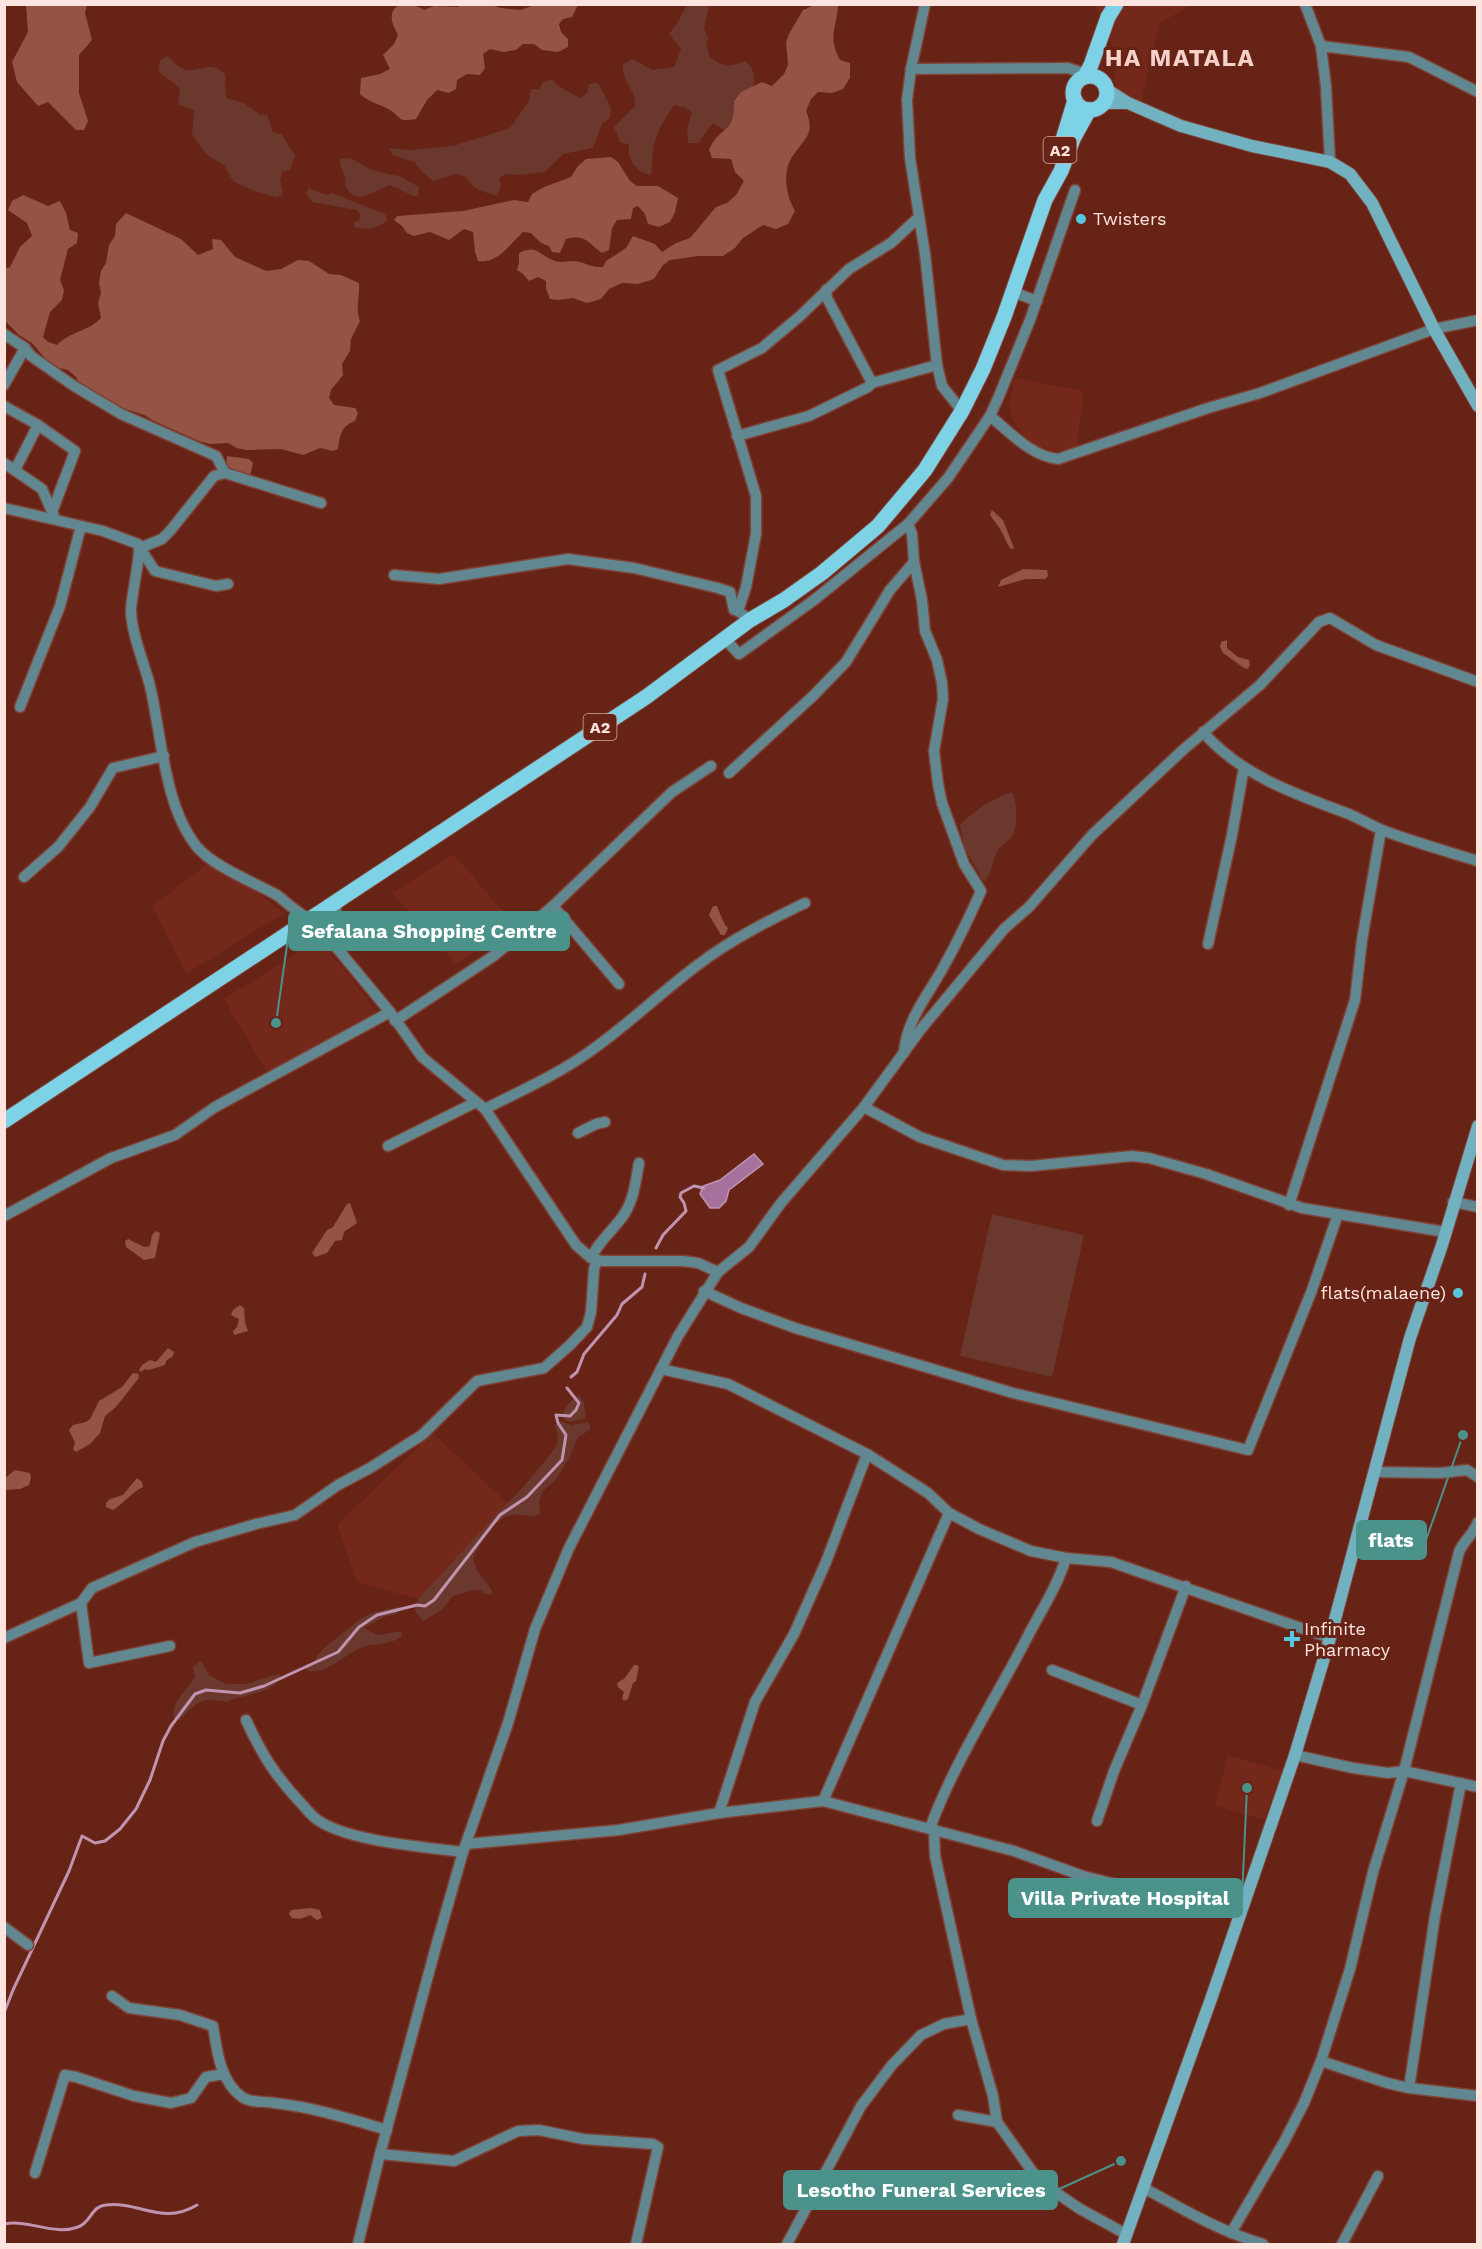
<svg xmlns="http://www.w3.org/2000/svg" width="1482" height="2249" font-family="'Work Sans',sans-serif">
<rect width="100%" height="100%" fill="#672316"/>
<g fill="#742819">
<path d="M1095,5H1191L1159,24L1141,103L1116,93L1113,47Z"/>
<path d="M1015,378L1084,391L1076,449L1052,451L1033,444L1024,436L1014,422L1009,407Z"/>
<path d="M454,854L515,926L456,964L392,893Z"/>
<path d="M210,862L254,890L284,913L186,974L152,906Z"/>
<path d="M318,940L352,979L379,1015L268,1074L224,999Z"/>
<path d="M433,1433L507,1503L418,1599L357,1582L337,1525Z"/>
<path d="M1228,1755L1282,1771L1264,1820L1215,1805Z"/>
</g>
<g fill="#6b382d">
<path d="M687,5H709L704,28L708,37L706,45L710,57C725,67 728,68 745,61C754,68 755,75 754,86L741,92L734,101V115L731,126L724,130L713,123L698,143H688L687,129L692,113L684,107L674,105C666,116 654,137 653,151C651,161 654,164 650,175C635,170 627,161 629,144L621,143L614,127L635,106C635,86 622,83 623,64L633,59L652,70L674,67L681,49L669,34L678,22Z"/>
<path d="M168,56C193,87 203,54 225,74L226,98L244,103L261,115H267L273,132L282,135L295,156L290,169L282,172L280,180L283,191L281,196L276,197L254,191L233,181L224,165L207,155L192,134L194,110L178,105L180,88L158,71L160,60Z"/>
<path d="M552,79L558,86L580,98L587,93L589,84L598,83L611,108L610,118L602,124L593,148L563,154L545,172L519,175L505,174L499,178L501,185L497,196L481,191L473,186L466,177L456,174L433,181L424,174L414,162L393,155L389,148L409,150L453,146L510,128L529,101L531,89H540L543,82Z"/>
<path d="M350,158L372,170L401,177L419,187L418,197C407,195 400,188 389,185C377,190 355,207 346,187C343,181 347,184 345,178C343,170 340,169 340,159Z"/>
<path d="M309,188L327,195L332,193L385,214L387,220C379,229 366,230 354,227V222L359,221L361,215L357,210L312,202L306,193Z"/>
<path d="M1012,792C1017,802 1018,824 1013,835C1009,842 1000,844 997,852C992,862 992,875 984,882L964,847L960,825C973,812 994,797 1012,792Z"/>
<path d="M992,1214L1084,1235L1052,1377L960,1356Z"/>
<path d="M580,1396L584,1403L586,1418L570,1422L564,1420L563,1411L575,1397Z"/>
<path d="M560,1421L572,1425L588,1422L590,1425V1430L578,1437L568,1460L558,1477L543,1491L539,1502L540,1514C530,1519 522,1513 511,1515C493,1518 481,1544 473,1558C476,1577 489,1579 493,1595L486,1594L478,1589L453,1596L443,1609L423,1621L415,1611L418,1599L507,1503C512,1501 555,1451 557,1444C559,1438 557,1431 555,1425Z"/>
<path d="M398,1607L401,1609L397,1614L384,1617L364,1628L378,1635L401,1631L402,1636C390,1645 379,1643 366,1646C346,1651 328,1677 306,1670V1665L313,1662L322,1650L360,1619L374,1612Z"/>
<path d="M201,1661L209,1675L226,1684H246L279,1674L281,1676C271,1696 244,1693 227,1702C201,1697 198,1701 180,1720L174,1717C171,1702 187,1690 195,1677L193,1667Z"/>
</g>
<g fill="#935345">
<path d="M460,4L491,5L501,8L521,10L534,5H578L572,17L563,19L559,24L561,32L568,39V47L558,52L542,50L534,44H523L516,50L504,52L490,49L483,54L485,68L480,75L467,74L457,80L456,89L449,93L437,90L427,100L416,119C397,122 403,119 390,110C380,104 370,103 360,94L361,78L380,74L390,69L383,55L394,44L398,35C396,31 393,26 392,21C389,0 412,2 424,10L434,6L458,7Z"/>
<path d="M817,4L838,5C837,28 827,36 840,60L850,63V78L843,89L832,93L818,92L811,99L806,111C816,135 804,138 792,157C782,173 786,195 795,211L788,224L776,229L763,225L743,238L735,248L723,256H698L670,260L663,265L654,279L638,284L622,283L609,289L601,299L587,303L573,298L558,300L550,299L546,289V281L538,277L529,281L523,274L517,270L519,263V253C538,244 538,255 555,261C561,263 568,261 574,261C585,262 591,268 603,267L606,261L626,248L633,236L655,244L662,252L676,243L690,238L716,207L727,203L736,195L744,181L735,172L731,159L712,158L709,150C720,124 735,136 734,101L741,92L762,82L772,86L784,74L788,65L786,42L789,34L803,10Z"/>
<path d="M26,5H87L85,13L92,40L79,55V93L88,121L84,130H76L48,102L38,106L17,82L12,62L28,32Z"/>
<path d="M611,157L618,162L630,181L637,186H658L678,198L675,212L670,222L659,227L648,224L645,214L638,206L633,208L631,219L617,220L612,228L609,250L602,253C588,243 586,234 566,239L560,253L552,252L549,246L541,243L531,233L523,232C510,244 498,264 478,261L475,252L473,232L464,229L449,240L430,232L414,236L407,233L402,226L394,220L397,216L463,211L514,200L528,202L532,194L544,187L571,177L578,166L586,159Z"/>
<path d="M23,195L48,206L60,201L66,213L70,230L78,233L77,243L68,249L60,280L64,290L62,300L50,312L43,337L48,342L57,345C69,332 89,331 101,318L98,303L101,293L99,283L101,271L106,263L109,245L115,236L116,224L126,213L181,239L198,255L213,249L212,239L221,240L235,257L266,271L281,269L298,260L309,261L329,274L341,275L359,283C360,297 355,308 360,321L351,339L350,351L342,364L343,375L331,390L329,398L334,405L355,408L358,413L355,421C341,426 340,435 338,449L333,451L320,448L303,455L281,449L246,450L237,448L228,443L210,444L199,441L156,422L144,415L110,404L80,385L76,377L68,370L59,368L49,363L32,343L19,335L5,321L4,269L10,267L20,247L32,236L27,223L8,210L12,201Z"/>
<path d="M227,456L249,459L253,463L250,477L226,468Z"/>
<path d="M992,510L1003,520L1014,548L1011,549C1006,543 1005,537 1001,531C998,524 993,521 990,514Z"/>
<path d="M1023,569L1047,570L1048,576L1045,579H1026L998,587L1001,580Z"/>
<path d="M1227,640V648L1238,657L1249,660L1250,665L1248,669L1244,668L1223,653L1220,647L1221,642Z"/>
<path d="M713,906H717C719,911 724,925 728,928L725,935H721L709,915Z"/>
<path d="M350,1203L357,1223L344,1232L342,1240L335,1241L327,1253L315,1257L312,1253L327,1230L333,1227L347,1204Z"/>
<path d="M156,1231L160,1233L155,1258L144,1260L126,1247L125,1241L128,1239L144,1247L150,1246L152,1235Z"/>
<path d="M240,1305L244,1308L245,1322L248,1331L234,1335L233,1331L237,1327L239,1319L231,1315L233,1310Z"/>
<path d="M168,1348L174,1352L173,1356L166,1361L165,1365L149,1370L145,1369L141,1372L139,1370L142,1365L150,1360L156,1362Z"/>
<path d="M133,1373L139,1374L138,1379L115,1408L105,1416L100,1433L90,1444L76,1452L73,1449L75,1443L69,1430L73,1425L86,1422L90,1419L99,1401L122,1387Z"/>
<path d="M15,1470L30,1473L31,1478L29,1485L20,1489L5,1490V1478Z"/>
<path d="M137,1478L142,1482L143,1487C132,1492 124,1503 113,1510L106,1507V1503L110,1499L123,1495Z"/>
<path d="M634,1665H637L639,1667L636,1681L633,1683L628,1699L624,1701L622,1698L624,1692L618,1687L617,1683L624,1679Z"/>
<path d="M311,1908L320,1910L322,1918L317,1920L310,1915C303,1918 300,1920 292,1918L289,1914L291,1910Z"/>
</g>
<path fill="#a6719d" stroke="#c094b0" stroke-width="1.5" d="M754,1154L763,1164L729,1190L726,1201L719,1208H710L700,1194L703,1186L720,1180Z"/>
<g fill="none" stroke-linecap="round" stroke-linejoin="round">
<g stroke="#c094b0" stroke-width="3">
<path d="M656,1248L663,1235L686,1211L684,1203L680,1197L681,1193L694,1186L704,1188"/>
<path d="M571,1377L577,1372L584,1354L617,1315L622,1304L642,1287L645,1274"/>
<path d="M4,2013L13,1990L69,1871L82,1836L95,1843L105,1841L120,1829L136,1809L150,1780L163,1741L171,1726L195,1694L206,1690L240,1693L264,1686L338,1652L359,1627L377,1615L417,1605L425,1606L434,1600L500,1515L527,1497L562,1460L566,1435L558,1423L556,1415L570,1416L576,1410L579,1403L567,1388"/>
<path d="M4,2224C29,2219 54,2236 78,2227C91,2223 91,2206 106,2205C140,2201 162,2226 197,2205"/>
</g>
<defs>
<g id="minor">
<path d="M925,4L911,69L907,100L910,158L925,254L937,365L942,386L962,411"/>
<path d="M1305,4L1321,46"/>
<path d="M911,69L1068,68L1086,74"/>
<path d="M1330,162L1326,87L1321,46L1409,57L1478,92"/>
<path d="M826,290L827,298L872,383"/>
<path d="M1013,292L1037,301"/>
<path d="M4,334L25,348L31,356L74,386L121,414L216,456L225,473"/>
<path d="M4,385L25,348"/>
<path d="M4,406L38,425L15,470"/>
<path d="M990,416C1011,433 1031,456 1058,459L1208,408L1260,393L1434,329L1478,320"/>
<path d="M38,425L75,451L52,512"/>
<path d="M737,436L809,416L868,387L872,383L937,365"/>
<path d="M4,463L42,489L54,516"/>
<path d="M4,508L103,531L138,544C142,552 131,596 131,611C132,636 144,662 150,686C162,737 164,806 197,847C213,866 253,882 275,894C282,898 287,904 293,908C303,916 313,921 322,930L390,1012L422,1057L485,1109L576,1245L591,1258L602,1261H683L698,1263L718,1272"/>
<path d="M394,575L439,579L568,559L634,568L718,588L730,592L734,610L738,611"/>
<path d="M228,584L216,586L155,571L140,548L162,539L170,531L214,476L225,473L321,503"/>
<path d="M750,620L738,611L746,587L756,534V496L718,370L762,348L800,316L849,269L891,243L919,217"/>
<path d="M725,639L739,654L749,647L814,600L908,524L948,478L990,416L999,396L1030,320L1075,190"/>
<path d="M20,707L60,606L81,526"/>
<path d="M1203,732C1240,775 1297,795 1349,814C1360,819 1371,825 1382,830C1413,842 1446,851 1478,861"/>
<path d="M729,773L813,696L846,662L890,590L914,562"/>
<path d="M24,877L58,847L90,807L113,768L164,756"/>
<path d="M553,906L672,792L711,766"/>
<path d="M332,942L331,925L338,901"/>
<path d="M1208,944L1232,835L1244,767"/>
<path d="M395,1021L495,955L553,906L619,984"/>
<path d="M904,1053C906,1020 929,994 944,966C958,941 970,916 981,891L964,864L942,803L938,784L934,751L943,699L942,683L937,660L925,631L922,600L914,562L912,534L908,524"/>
<path d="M864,1107L920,1137L1003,1165L1031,1166L1132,1156L1149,1158L1206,1174L1302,1208L1445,1232"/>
<path d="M485,1109C520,1091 557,1075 589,1052C628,1025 661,992 699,964C732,939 768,921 805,903"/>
<path d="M578,1133L596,1124L605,1122"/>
<path d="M388,1146L476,1102"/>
<path d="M1453,1202L1478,1207"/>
<path d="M1289,1205L1355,1000L1362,940L1381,830"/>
<path d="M4,1216L111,1158L175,1135L215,1107L390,1012"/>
<path d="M591,1258C599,1240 615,1229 625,1213C634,1198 636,1180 639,1163"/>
<path d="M704,1291L741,1308L795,1328L1013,1393L1248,1450L1312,1290L1338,1214"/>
<path d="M661,1369L728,1384L867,1454L826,1562L794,1634L755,1702L719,1813"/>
<path d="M867,1454L928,1493L949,1513L979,1529L1031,1551L1066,1558L1111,1562L1330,1638"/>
<path d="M1374,1472L1440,1473L1467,1470L1478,1477"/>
<path d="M81,1603L89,1663L170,1646"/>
<path d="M4,1638L81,1603L92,1588L195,1542L256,1524L295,1515L338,1485L370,1468L422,1435L477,1381L544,1368L570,1345L587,1327L591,1312L594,1269L597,1260"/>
<path d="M1052,1670L1142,1705"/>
<path d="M246,1720C262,1754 273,1773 299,1801C304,1806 309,1813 315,1818C343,1841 425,1847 463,1852"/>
<path d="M1295,1755L1353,1768L1388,1773L1404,1771L1478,1787"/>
<path d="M823,1801L949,1513"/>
<path d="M1097,1821L1114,1771L1142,1705L1186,1586"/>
<path d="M930,1828C955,1760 997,1697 1030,1632C1043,1608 1058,1584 1066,1558"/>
<path d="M934,1829L935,1856L971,2019L993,2096L997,2122L1039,2181L1080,2209L1126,2234"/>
<path d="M466,1844L619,1830L719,1813L823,1801L1014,1851L1083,1876L1135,1889L1242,1909"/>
<path d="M4,1927L28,1945"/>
<path d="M112,1996L129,2008L180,2015L213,2026C217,2051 220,2081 242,2097C250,2103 264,2101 274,2103C313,2107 350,2119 387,2130"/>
<path d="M1321,2061L1387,2083L1409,2088L1478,2096"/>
<path d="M1409,2088L1435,1916L1461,1783"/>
<path d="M958,2115L997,2122"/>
<path d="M380,2154L454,2161L518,2131L539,2130L583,2139L653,2144L658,2147L636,2244"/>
<path d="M35,2173L65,2075L76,2077L134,2096L171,2103L191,2098L206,2077L224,2074"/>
<path d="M1144,2188C1182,2209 1221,2232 1263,2244"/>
<path d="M1231,2233L1284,2142L1304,2103L1321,2061L1350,1969L1373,1872L1404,1771L1459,1552C1464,1540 1473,1535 1478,1522"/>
<path d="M358,2244L380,2154L435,1950L463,1852L508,1723L535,1629L569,1548L678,1336L718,1272L749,1247L781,1203L864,1107L921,1029L1004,929L1029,907L1092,835L1184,749L1260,685L1319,622L1330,618L1376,645L1478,682"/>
<path d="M787,2244L861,2106L892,2065L921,2035L944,2024L971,2019"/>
<path d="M1342,2244L1378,2176"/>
</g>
<g id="secondary">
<path d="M1106,89L1128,103L1181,126L1252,146L1330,162L1350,174L1372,203L1434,329L1478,406"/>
<path d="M1103,103H1127"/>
<path d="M1123,2244L1211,1999L1295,1755L1330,1638L1410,1338L1442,1245L1478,1126"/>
</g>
<g id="primary">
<path d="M1085,76L1091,65L1108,17L1116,4"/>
<circle cx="1090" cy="93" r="17"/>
<path d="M1061,146L1075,100"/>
<path d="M4,1121L646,697L750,620L784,600L822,573L878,526L925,470L962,411L983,369L1004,317L1045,200L1061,171L1073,139L1089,110"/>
</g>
</defs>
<use href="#minor" stroke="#7f4236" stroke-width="13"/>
<use href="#secondary" stroke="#7f4236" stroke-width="14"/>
<use href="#primary" stroke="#7f4236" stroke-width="17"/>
<use href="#minor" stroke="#618891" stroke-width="10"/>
<use href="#secondary" stroke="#72b2c0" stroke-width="12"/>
<use href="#primary" stroke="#7ed2e5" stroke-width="15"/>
</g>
<g fill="#56c9e0" stroke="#672316" stroke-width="2">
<circle cx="1081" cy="219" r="6"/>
<circle cx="1458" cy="1293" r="6"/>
<path d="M1289 1630h6v6h6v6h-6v6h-6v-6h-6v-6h6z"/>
</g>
<g text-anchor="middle" stroke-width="6" stroke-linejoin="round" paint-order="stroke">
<g fill="#672316" stroke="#d1aaa2" stroke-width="1.5">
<rect x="1043.5" y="137" width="33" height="26" rx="4.5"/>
<rect x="583.5" y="714" width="33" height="26" rx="4.5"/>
</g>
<g font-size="16" font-weight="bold" fill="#fee4de">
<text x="1060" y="156">A2</text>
<text x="600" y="733">A2</text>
</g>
<g font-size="18" fill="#fee4de" stroke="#672316" text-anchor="start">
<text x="1093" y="225">Twisters</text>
<text x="1446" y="1299" text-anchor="end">flats(malaene)</text>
<text x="1304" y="1635">Infinite<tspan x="1304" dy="21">Pharmacy</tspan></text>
</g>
<g font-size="24" font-weight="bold" letter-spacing="1.5" fill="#f4d2ca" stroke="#672316">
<text x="1180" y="66">HA MATALA</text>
</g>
</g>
<path fill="none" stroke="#4b928a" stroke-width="2" d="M276 1023L289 931M1463 1435L1426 1540M1247 1788L1242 1898M1121 2161L1057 2190"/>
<g fill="#4b928a" stroke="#672316" stroke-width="2">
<circle cx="276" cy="1023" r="6"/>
<circle cx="1463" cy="1435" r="6"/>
<circle cx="1247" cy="1788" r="6"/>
<circle cx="1121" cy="2161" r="6"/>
</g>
<g fill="#4b928a" stroke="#4b928a" stroke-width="2">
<rect x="289" y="912" width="280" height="38" rx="6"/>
<rect x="1357" y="1521" width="69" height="38" rx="6"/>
<rect x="1009" y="1879" width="233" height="38" rx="6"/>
<rect x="784" y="2171" width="273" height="38" rx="6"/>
</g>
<g font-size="20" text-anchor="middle" font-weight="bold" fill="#fff">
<text x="429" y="938">Sefalana Shopping Centre</text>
<text x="1391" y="1547">flats</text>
<text x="1125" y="1905">Villa Private Hospital</text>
<text x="921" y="2197">Lesotho Funeral Services</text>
</g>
<rect width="1482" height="2249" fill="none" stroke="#fee4de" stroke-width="12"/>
</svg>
